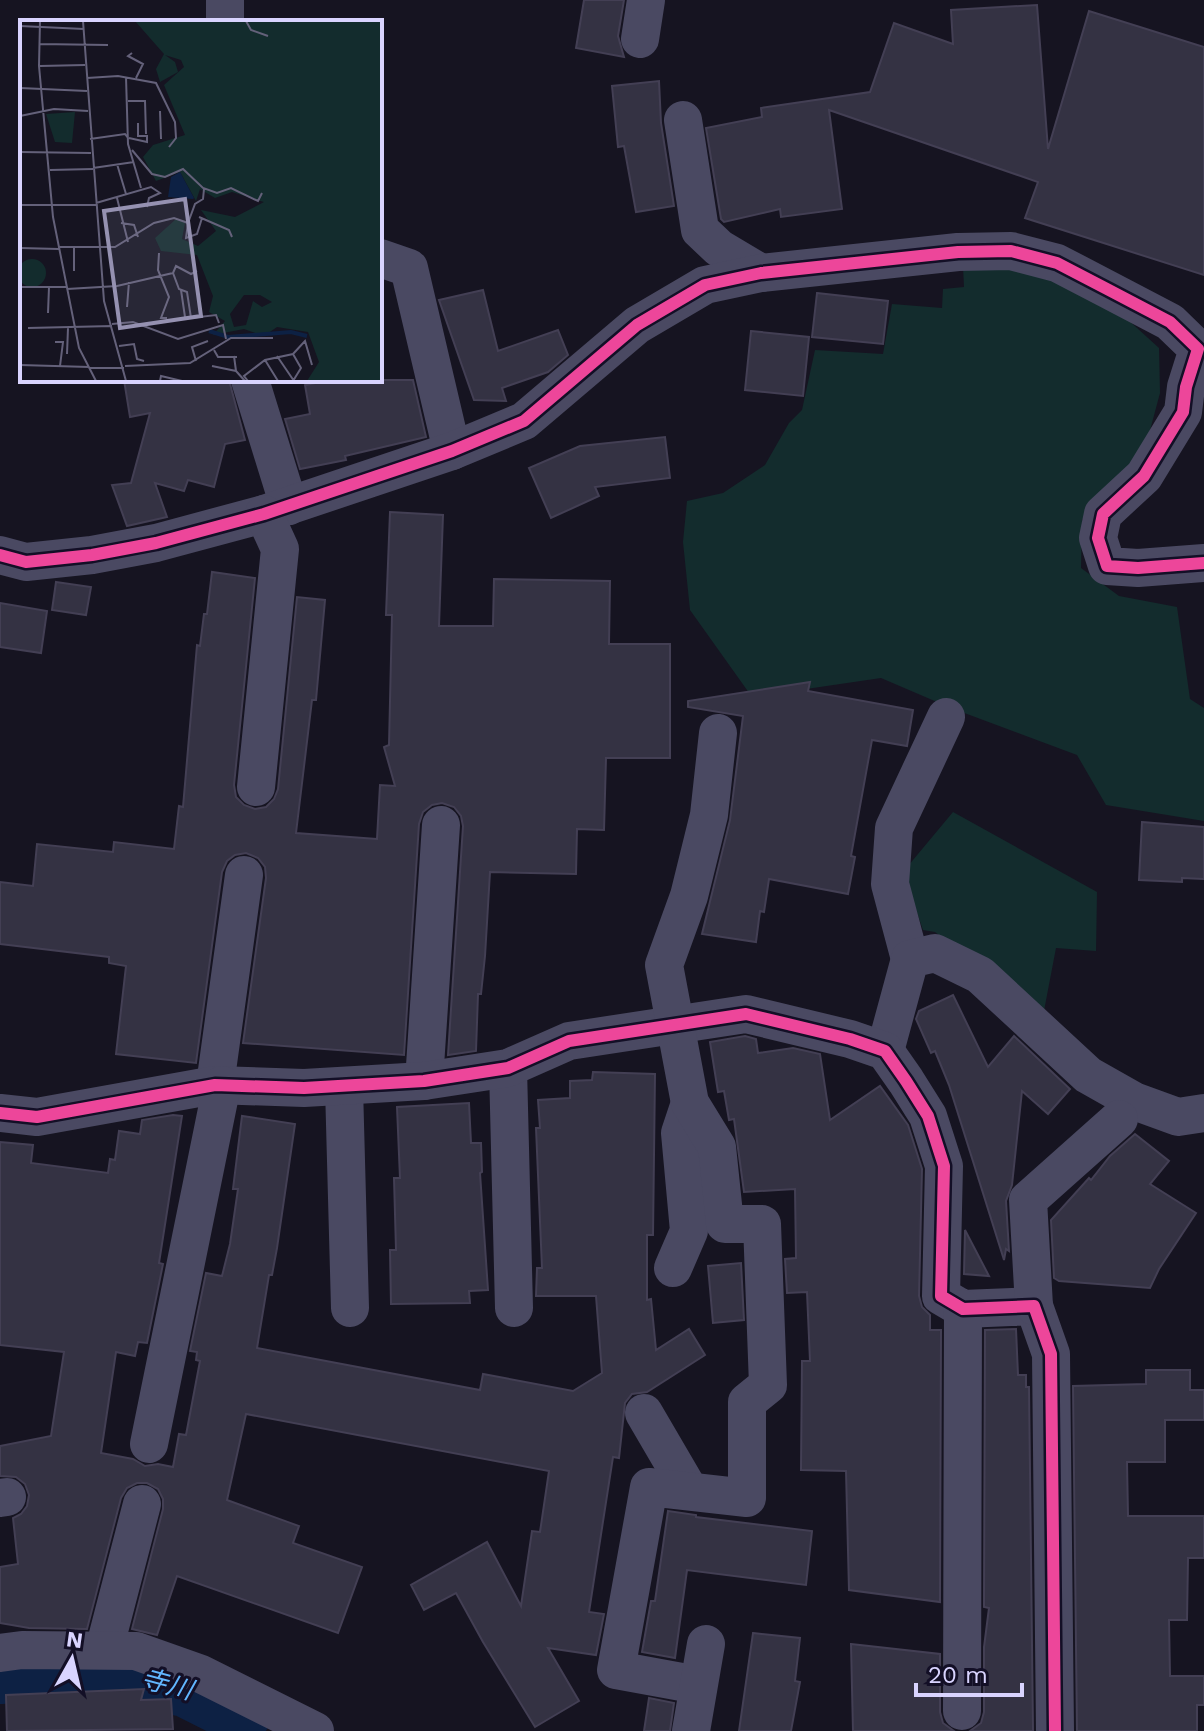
<svg xmlns="http://www.w3.org/2000/svg" width="1204" height="1731" font-family="'Work Sans','Noto Sans JP',sans-serif">
<rect width="100%" height="100%" fill="#161421"/>
<g fill="#132c2d">
<path d="M963,266L1041,269L1126,318L1159,348L1160,393L1149,434L1132,469L1096,500L1082,520L1081,568L1119,596L1177,607L1190,699L1204,708V821L1106,805L1077,755L951,708L881,678L752,697L690,610L683,542L687,501L723,493L765,465L789,423L802,410L815,350L883,354L892,304L942,308L943,289L964,287Z"/>
<path d="M953,812L1097,892L1096,951L1056,948L1043,1016L935,932L923,930L903,872Z"/>
</g>
<g fill="none" stroke-linecap="round" stroke-linejoin="round">
<path stroke="#0d2144" stroke-width="64" d="M0,1672L82,1665L186,1685L240,1712"/>
</g>
<g fill="#343243" stroke="#433f54" stroke-width="2">
<path d="M584,0H624L618,36L624,57L576,48Z"/>
<path d="M1037,5L1048,149L1089,11L1204,47V275L1025,218L1038,182L829,110L842,209L781,217L780,209L724,222L721,219L706,128L762,117L761,108L870,92L894,23L953,44L951,10Z"/>
<path d="M659,81L661,123L674,206L636,212L624,146L618,147L612,86Z"/>
<path d="M483,290L498,351L558,330L568,355L548,372L502,388L506,401L474,400L439,300Z"/>
<path d="M817,293L888,301L883,344L812,337Z"/>
<path d="M751,331L809,337L803,396L745,390Z"/>
<path d="M124,380H229L245,440L225,444L214,487L188,480L184,491L155,483L167,517L127,526L112,485L131,483L150,413L130,417Z"/>
<path d="M331,380H413L426,437L345,456L346,460L300,469L285,419L310,414L305,385Z"/>
<path d="M665,437L670,478L595,487L599,496L551,518L529,468L580,446Z"/>
<path d="M390,512L443,515L439,626H493L494,579L610,581L609,644H670V758H606L604,830L577,829L576,874L490,872L485,956L481,994H478L476,1051L448,1055L463,826L461,816L454,807L442,803L432,805L423,812L419,824L404,1055L243,1043L266,878L265,867L258,858L246,853L235,855L227,861L222,872L196,1063L116,1054L126,966L109,963V957L0,944V882L33,886L37,844L113,852L114,842L174,849L179,806L183,807L197,645L200,646L204,614H207L212,572L255,578L234,785L236,797L244,805L255,809L266,807L274,799L278,789L297,597L325,600L316,700H312L296,833L377,839L380,785L395,786L384,747L389,745L392,615H386Z"/>
<path d="M56,582L91,587L86,615L52,610Z"/>
<path d="M0,603L47,611L41,653L0,647Z"/>
<path d="M810,682L808,691L913,710L907,746L872,740L851,856L855,857L848,894L769,879L764,912L760,911L756,942L702,934L730,820L743,716L688,707V701Z"/>
<path d="M1142,822L1204,827V879L1182,878V882L1139,880Z"/>
<path d="M953,995L988,1067L1014,1036L1070,1089L1048,1114L1022,1091L1012,1185L1006,1201L1009,1251L1006,1249L1004,1260L949,1085L935,1051L931,1053L916,1019L919,1011Z"/>
<path d="M745,1036L756,1039L758,1053L793,1048L820,1054L830,1120L880,1086L908,1125L922,1169L919,1296L922,1307L930,1315V1330H941L940,1602L849,1590L846,1471L801,1470L802,1361H810L807,1292L787,1293L785,1259L796,1258L795,1189L744,1192L734,1119L729,1120L724,1091L718,1092L710,1042Z"/>
<path d="M593,1072L655,1074L653,1235H647V1300L651,1299L656,1350L689,1329L705,1355L647,1392L632,1394L625,1403L619,1458L613,1457L589,1612L604,1614L596,1655L548,1648L579,1701L535,1727L483,1642L456,1593L424,1610L411,1585L487,1542L521,1606L532,1531L540,1532L549,1471L246,1414L227,1500L299,1526L293,1543L362,1567L338,1633L177,1576L157,1635L132,1629L163,1509V1499L158,1489L147,1483H137L127,1488L121,1498L87,1629L29,1628L0,1623V1567L18,1564L13,1518L21,1514L27,1506L29,1495L25,1484L16,1477L0,1476V1446L51,1436L64,1352L0,1345V1142L33,1145L31,1163L108,1173L110,1159L115,1160L119,1131L140,1134L142,1120L173,1115L182,1116L159,1263L163,1264L147,1343L138,1342L135,1356L116,1352L101,1453L133,1459L145,1466L158,1464L173,1467L179,1434L186,1435L200,1361L196,1360L197,1352L190,1351L206,1273L222,1276L230,1244L238,1189H233L242,1116L295,1124L277,1248L272,1275H269L257,1348L480,1390L483,1374L573,1391L602,1373L596,1296H536L537,1268H542L536,1128H540L538,1100L570,1098V1081L592,1080Z"/>
<path d="M469,1103L471,1143H481L482,1172L480,1173L488,1290L469,1291L470,1303L391,1304L390,1250H396L394,1178H400L397,1107Z"/>
<path d="M1135,1134L1169,1161L1150,1184L1196,1213L1159,1269L1150,1288L1059,1281L1054,1278L1051,1220L1089,1178L1091,1180L1110,1156Z"/>
<path d="M965,1230L989,1276L964,1274Z"/>
<path d="M741,1263L744,1320L713,1323L708,1266Z"/>
<path d="M1016,1329L1018,1375H1026V1387H1029L1033,1731H970L981,1723L984,1712V1647L989,1608L984,1607L985,1330Z"/>
<path d="M1146,1370H1190V1390H1204V1420H1165V1462H1127L1128,1516H1204V1558H1188L1187,1620H1169L1170,1676H1204V1705H1197V1731H1077L1073,1386L1146,1384Z"/>
<path d="M668,1511L696,1515V1517L812,1531L806,1585L687,1570L675,1658L642,1652L651,1601H655Z"/>
<path d="M753,1633L800,1638L795,1681L800,1682L791,1731H739Z"/>
<path d="M851,1644L940,1654V1712L943,1723L954,1731H853Z"/>
<path d="M144,1689L141,1700L171,1699L173,1729L7,1731L6,1695Z"/>
<path d="M649,1698L674,1703L670,1731H644Z"/>
</g>
<g fill="none" stroke-linecap="round" stroke-linejoin="round">
<g stroke="#4a4962" stroke-width="38">
<path d="M225,22V0"/>
<path d="M640,39L646,0"/>
<path d="M683,120L700,230L719,248L761,273"/>
<path d="M380,258L409,268L452,451"/>
<path d="M250,380L289,506"/>
<path d="M0,555L26,562L92,555L156,543L264,514L452,451L524,421L637,325L705,285L761,273L958,252L1011,251L1057,263L1107,289L1170,322L1198,349L1186,387L1183,412L1144,476L1103,514L1098,538L1107,566L1138,568L1204,563"/>
<path d="M256,787L280,549L264,514"/>
<path d="M910,959L890,884L894,828L946,717"/>
<path d="M885,1051L910,959L935,953L980,975L1088,1075L1134,1101L1178,1117L1204,1113"/>
<path d="M508,1068L514,1308"/>
<path d="M424,1081L441,825"/>
<path d="M215,1085L244,875"/>
<path d="M344,1087L350,1308"/>
<path d="M0,1113L37,1117L215,1085L304,1088L424,1081L508,1068L569,1041L746,1014L850,1039L885,1051L906,1081L928,1116L944,1166L941,1296L963,1309L1034,1306L1051,1354L1055,1731"/>
<path d="M673,1268L689,1231L680,1133L690,1103"/>
<path d="M1034,1306L1028,1200L1119,1119"/>
<path d="M644,1413L689,1490"/>
<path d="M149,1444L222,1085"/>
<path d="M0,1498L7,1497"/>
<path d="M104,1650L142,1504"/>
<path d="M0,1653L22,1650L136,1651L201,1674L315,1731"/>
<path d="M698,1685L616,1670L649,1487L747,1498V1402L768,1385L762,1224H725L717,1147L690,1103L664,965L689,896L709,815L718,733"/>
<path d="M962,1711L963,1309"/>
<path d="M691,1731L706,1644"/>
</g>
<defs>
<g id="cycleway">
<path d="M0,555L26,562L92,555L156,543L264,514L452,451L524,421L637,325L705,285L761,273L958,252L1011,251L1057,263L1107,289L1170,322L1198,349L1186,387L1183,412L1144,476L1103,514L1098,538L1107,566L1138,568L1204,563"/>
<path d="M0,1113L37,1117L215,1085L304,1088L424,1081L508,1068L569,1041L746,1014L850,1039L885,1051L906,1081L928,1116L944,1166L941,1296L963,1309L1034,1306L1051,1354L1055,1731"/>
</g>
</defs>
<use href="#cycleway" stroke="#130f26" stroke-width="17"/>
<use href="#cycleway" stroke="#ed469a" stroke-width="12"/>
</g>
<g text-anchor="middle" stroke-width="6" stroke-linejoin="round" paint-order="stroke">
<g font-size="26" font-style="italic" fill="#62b6ff" stroke="#130f26">
<text transform="translate(167 1684) rotate(15)" y="9">寺川</text>
</g>
</g>
<g transform="translate(20 20)">
<rect width="362" height="362" fill="#161421"/>
<path d="M115,1H362V361H287L299,342L288,312L257,307L244,316L224,309L193,315L205,301L189,292L193,276L177,235L141,231L135,218L156,199L165,203L162,219L178,226L196,211L181,190L215,197L244,182L212,172L195,178L180,169L176,181L160,152L136,161L123,137L133,125L165,115L144,65L164,47L161,40L145,35L155,42L158,52L140,62L136,49L144,34ZM224,275H240L252,282L242,287L233,281L226,305L214,307L210,294ZM55,92L52,123L35,122L26,94ZM-2 253a14 14 0 1 1 28 0a14 14 0 1 1-28 0Z" fill="#132c2d" fill-rule="evenodd"/>
<path d="M160,152L174,178L173,179L148,177L151,157Z" fill="#0d2144"/>
<path fill="none" stroke="#0d2144" stroke-width="4" d="M189,311L208,317L271,312L287,316"/>
<path fill="none" stroke="#64617a" stroke-width="2" d="M20,1L19,46L33,197L59,328L76,361M63,1L84,281L106,361M226,1L231,10L248,16M0,6L64,9M19,24L88,25M112,33L108,36L123,44L116,58M20,46L65,45M106,57L108,124L121,168M67,58L98,56L136,63L155,102L156,118L149,127M0,68L67,71M108,81H125L126,114M140,91L141,119M0,96L34,89L68,91M109,118L127,122V116H118V103M70,119L105,114L108,118M112,130L132,154L145,157L163,149L183,168L197,173L211,168L238,181L242,173M0,132L71,133M97,144L106,174M73,148L114,142M30,150L73,149M97,178L108,222M76,183L131,167L140,173L129,178L127,187M0,185H76M179,197L209,210L212,217M101,203L114,205L118,217M168,203L175,184L183,179L184,169M54,226V251M38,227H95L134,203L154,198L168,203L166,218L177,214L182,198M0,228L39,229M139,233L138,250L149,277L141,298H147M153,253L156,246L171,254L177,251M0,267H46M47,269L97,266L153,253L159,269L167,272L171,298L196,295L199,303M161,270L165,297M107,287L109,262M28,293L29,267M92,304L113,302L158,319L203,305L206,319M8,308L92,306M35,322H43L40,346M99,326L114,324L117,339L124,341M194,330L198,337H217M47,334L48,308M273,334L281,348L273,361M214,336L216,351L225,361M257,336L274,361M245,340L258,361M176,341L172,327L188,321M0,345L104,348M105,346L170,343L211,318H253M192,346L216,351M140,361L141,356L162,361M228,361L224,356L245,340L273,334L285,321L292,345"/>
<path fill="#9591b1" fill-opacity="0.15" stroke="#9591b1" stroke-width="4" d="M165,179L181,296L100,308L84,191Z"/>
<rect width="362" height="362" fill="none" stroke="#d9d4ff" stroke-width="4"/>
</g>
<g transform="translate(72 1659) rotate(8)" stroke="#130f26" stroke-width="6" paint-order="stroke">
<path d="M0-6L14 30L0 20L-14 30Z" fill="#d9d4ff"/>
<text y="-12" font-size="22" font-weight="bold" text-anchor="middle" fill="#d9d4ff">N</text>
</g>
<path d="M916 1683v12h106v-12" fill="none" stroke="#d9d4ff" stroke-width="4"/>
<text x="928" y="1683" font-size="24" fill="#d9d4ff" stroke="#130f26" stroke-width="6" paint-order="stroke">20 m</text>
</svg>
